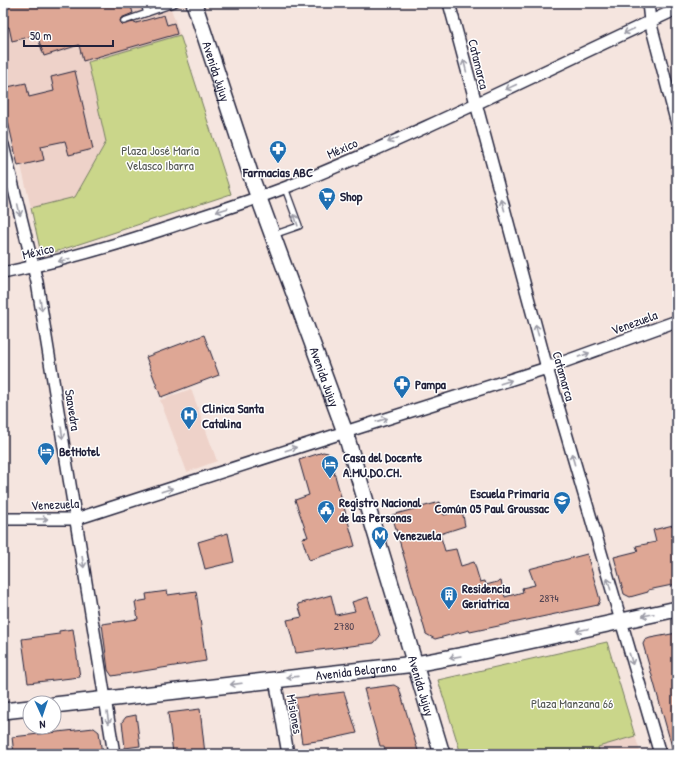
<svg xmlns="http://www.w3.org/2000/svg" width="680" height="757" font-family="'Patrick Hand',sans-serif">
<rect width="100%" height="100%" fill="#f5e5df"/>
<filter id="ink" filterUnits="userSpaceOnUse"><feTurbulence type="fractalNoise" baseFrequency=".025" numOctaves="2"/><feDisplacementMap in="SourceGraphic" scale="8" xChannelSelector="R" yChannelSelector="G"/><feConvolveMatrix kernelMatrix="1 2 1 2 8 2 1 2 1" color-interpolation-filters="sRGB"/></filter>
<g filter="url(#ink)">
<g fill="#eed2c9">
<path d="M3,3H169L180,35L88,62L106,142L75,198L31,208L3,89Z"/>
<path d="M191,389L217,461L187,472L160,400Z"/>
<path d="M635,736L641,754H600L597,747Z"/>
</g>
<g fill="#cad68a" stroke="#767c62">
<path d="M180,35L231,194L58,251L43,253L40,249L31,208L75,197L106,142L88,62Z"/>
<path d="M607,642L635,736L598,747L600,754H461L438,680Z"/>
</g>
<g fill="#dea795" stroke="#22223b">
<path d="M3,3H130L133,13L121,18L120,21L122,24L135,22L136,23L164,15L167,25L174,23L177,34L83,61L79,45L44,56L37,35L12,41L9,27L3,28Z"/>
<path d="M75,71L93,149L69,155L65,141L41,146L44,160L18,166L3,99V88L26,83L29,97L54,91L51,77Z"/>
<path d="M204,335L219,375L161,397L146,357Z"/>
<path d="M323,452L328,453L332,465L355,546L309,560L302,538L308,537L295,500L309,495L299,460Z"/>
<path d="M440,502L444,515L462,510L465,526L440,534L445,551L456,549L461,566L474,562L480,582L485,581L486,585L501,581L505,597L523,592L522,588L535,585L529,569L587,554L600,600L598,605L470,632L469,630L435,639L426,634L392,515Z"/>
<path d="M677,524V584L648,590V592L630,597L624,594L614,557L638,551L636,546L656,542L653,530Z"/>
<path d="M228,533L234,562L205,569L198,542Z"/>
<path d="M167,591L168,595L196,591L206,661L112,676L108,670L102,624L138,619L135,602L147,600L146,594Z"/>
<path d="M331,595L336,615L355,611L352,602L368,597L380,636L374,643L296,653L287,620L302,617L298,604Z"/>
<path d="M73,629L80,677L28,683L22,639L59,634V631Z"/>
<path d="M677,633V754H674L643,644L645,640L650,638Z"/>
<path d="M394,685L399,688L419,754H386L384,746H380L364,689Z"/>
<path d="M344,692L357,733L325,740L302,743L295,698Z"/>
<path d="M200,709L205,754H186L185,751L173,753L168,713Z"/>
<path d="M136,715L140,746L125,748L122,722L126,717Z"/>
<path d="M94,728L99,732L102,754H14L12,737Z"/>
</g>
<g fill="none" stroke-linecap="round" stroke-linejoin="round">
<defs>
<g id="lane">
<path d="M144,3L147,13"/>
<path d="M124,21L176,3"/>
<path d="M273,235L299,226L285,188"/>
</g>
<g id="street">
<path d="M449,3L547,368L660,754"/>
<path d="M648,3L650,21L677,124"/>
<path d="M3,145L37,282L114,754"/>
<path d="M3,273C57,262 109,247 161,230C205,215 249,202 292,185C423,132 549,68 677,9"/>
<path d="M3,519H76L345,432L547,368L677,321"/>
<path d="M275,679L288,754"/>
</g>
<g id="secondary">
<path id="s1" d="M194,3L253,182L345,432L442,754"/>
<path id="s2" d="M54,705L415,664L469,654L677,609"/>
<path d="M3,711L30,708"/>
</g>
</defs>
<use href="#lane" stroke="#22223b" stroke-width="8"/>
<use href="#street" stroke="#22223b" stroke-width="14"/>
<use href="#secondary" stroke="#22223b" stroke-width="18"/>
<use href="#lane" stroke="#fff" stroke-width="5.5"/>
<use href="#street" stroke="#fff" stroke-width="11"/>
<use href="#secondary" stroke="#fff" stroke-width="15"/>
</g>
<defs><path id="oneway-shaft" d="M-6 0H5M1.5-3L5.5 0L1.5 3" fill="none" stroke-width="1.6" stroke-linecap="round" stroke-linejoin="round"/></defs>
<g stroke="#9c9ca7">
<use href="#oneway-shaft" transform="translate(629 31) rotate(155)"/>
<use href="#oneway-shaft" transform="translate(465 66) rotate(-104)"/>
<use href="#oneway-shaft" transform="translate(511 87) rotate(155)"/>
<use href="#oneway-shaft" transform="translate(393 140) rotate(156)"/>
<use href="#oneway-shaft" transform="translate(503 205) rotate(-105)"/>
<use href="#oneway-shaft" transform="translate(19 210) rotate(77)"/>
<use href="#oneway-shaft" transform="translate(222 210) rotate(162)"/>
<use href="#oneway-shaft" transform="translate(296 220) rotate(-108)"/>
<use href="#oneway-shaft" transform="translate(64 260) rotate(165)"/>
<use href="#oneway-shaft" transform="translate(41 305) rotate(81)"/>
<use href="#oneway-shaft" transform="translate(537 330) rotate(-105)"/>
<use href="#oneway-shaft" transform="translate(584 355) rotate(-20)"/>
<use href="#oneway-shaft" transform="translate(506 382) rotate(-18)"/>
<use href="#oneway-shaft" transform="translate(382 420) rotate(-17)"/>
<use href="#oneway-shaft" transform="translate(62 433) rotate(81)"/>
<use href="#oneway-shaft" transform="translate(291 449) rotate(-18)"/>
<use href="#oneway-shaft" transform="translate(573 459) rotate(-106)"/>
<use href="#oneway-shaft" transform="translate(167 490) rotate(-18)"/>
<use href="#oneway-shaft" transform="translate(42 519)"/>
<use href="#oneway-shaft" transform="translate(83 562) rotate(81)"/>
<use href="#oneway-shaft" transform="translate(609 584) rotate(-106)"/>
<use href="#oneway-shaft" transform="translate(648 615) rotate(168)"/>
<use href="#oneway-shaft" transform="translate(582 630) rotate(168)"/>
<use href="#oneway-shaft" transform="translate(455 657) rotate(170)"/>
<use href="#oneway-shaft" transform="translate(631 659) rotate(73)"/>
<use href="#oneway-shaft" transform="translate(292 677) rotate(174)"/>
<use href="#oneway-shaft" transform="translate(236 684) rotate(173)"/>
<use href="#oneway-shaft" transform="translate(108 718) rotate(81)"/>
</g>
</g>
<defs>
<symbol id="pharmacy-pin" viewBox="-11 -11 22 30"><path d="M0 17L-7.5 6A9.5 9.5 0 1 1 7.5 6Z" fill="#1f6fb2" stroke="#fff"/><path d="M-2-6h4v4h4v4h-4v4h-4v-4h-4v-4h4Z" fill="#fff"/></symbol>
<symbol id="supermarket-pin" viewBox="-11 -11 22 30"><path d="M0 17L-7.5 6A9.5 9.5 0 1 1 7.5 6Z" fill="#1f6fb2" stroke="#fff"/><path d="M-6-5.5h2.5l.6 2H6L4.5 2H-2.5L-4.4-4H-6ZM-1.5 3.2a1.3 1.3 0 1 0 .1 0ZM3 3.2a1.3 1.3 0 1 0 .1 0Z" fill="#fff"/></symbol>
<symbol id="hospital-pin" viewBox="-11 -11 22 30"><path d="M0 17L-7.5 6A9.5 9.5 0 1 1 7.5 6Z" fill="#1f6fb2" stroke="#fff"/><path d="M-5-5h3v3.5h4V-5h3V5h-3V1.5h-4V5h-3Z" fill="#fff"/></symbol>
<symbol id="hotel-pin" viewBox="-11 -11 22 30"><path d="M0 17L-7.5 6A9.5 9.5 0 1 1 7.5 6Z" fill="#1f6fb2" stroke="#fff"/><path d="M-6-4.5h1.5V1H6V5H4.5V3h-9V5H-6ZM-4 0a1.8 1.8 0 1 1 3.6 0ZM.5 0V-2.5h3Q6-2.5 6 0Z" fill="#fff"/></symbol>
<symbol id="school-pin" viewBox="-11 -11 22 30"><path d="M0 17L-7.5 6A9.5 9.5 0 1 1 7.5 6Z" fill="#1f6fb2" stroke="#fff"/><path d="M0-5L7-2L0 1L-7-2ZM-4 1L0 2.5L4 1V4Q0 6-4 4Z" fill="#fff"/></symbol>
<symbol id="civic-pin" viewBox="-11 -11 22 30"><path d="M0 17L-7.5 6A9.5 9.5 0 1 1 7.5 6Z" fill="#1f6fb2" stroke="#fff"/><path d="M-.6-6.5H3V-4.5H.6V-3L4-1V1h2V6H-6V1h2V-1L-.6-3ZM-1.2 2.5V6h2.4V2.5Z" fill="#fff"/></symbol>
<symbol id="metro-pin" viewBox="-11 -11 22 30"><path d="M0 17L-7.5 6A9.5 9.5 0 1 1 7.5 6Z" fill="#1f6fb2" stroke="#fff"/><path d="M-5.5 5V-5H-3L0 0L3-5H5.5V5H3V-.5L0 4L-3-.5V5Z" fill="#fff"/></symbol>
<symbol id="building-pin" viewBox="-11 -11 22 30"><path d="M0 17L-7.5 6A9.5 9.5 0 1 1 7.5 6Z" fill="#1f6fb2" stroke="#fff"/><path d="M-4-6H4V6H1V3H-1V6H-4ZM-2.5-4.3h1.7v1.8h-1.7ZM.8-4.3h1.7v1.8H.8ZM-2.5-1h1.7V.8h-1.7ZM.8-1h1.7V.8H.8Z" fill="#fff"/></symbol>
</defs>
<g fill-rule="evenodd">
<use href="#pharmacy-pin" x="268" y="139" width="20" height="27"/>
<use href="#supermarket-pin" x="317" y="186" width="20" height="27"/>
<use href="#pharmacy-pin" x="392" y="374" width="20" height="27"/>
<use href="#hospital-pin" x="179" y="405" width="20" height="27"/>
<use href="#hotel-pin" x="36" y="441" width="20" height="27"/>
<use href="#hotel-pin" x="320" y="454" width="20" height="27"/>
<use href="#school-pin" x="552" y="490" width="20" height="27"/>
<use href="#civic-pin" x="316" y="499" width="20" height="27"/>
<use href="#metro-pin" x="370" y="525" width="20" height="27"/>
<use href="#building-pin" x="439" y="585" width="20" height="27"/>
</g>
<g text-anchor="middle" stroke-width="3" stroke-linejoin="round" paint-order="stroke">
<g font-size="11" fill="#514352">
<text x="549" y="602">2874</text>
<text x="344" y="630">2780</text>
</g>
<g font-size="13" fill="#22223b" stroke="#fff">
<text transform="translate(479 64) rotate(76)" y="5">Catamarca</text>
<text dy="5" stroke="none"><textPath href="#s1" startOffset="72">Avenida Jujuy</textPath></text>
<text transform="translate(342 148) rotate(-24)" y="5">México</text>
<text transform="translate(38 251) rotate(-13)" y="5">México</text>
<text transform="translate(634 322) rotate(-20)" y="5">Venezuela</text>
<text dy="5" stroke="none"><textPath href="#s1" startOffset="396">Avenida Jujuy</textPath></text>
<text transform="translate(564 376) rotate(74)" y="5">Catamarca</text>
<text transform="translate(73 410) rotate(81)" y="5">Saavedra</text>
<text transform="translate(55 504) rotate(-3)" y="5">Venezuela</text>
<text dy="5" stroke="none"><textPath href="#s2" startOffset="304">Avenida Belgrano</textPath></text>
<text dy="5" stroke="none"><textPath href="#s1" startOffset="720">Avenida Jujuy</textPath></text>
<text transform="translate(295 714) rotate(80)" y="5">Misiones</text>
</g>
<g font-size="13" fill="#545853" stroke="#fff">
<text x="160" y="155">Plaza José María<tspan x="160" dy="15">Velasco Ibarra</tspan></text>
<text x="572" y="708">Plaza Manzana 66</text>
</g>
<g font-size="13" font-weight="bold" fill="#22223b" stroke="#fff" text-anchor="start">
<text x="278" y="177" text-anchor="middle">Farmacias ABC</text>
<text x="340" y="201">Shop</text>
<text x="415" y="389">Pampa</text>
<text x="202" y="413">Clinica Santa<tspan x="202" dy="15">Catalina</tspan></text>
<text x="59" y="456">BetHotel</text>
<text x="343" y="462">Casa del Docente<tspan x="343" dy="15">A.MU.DO.CH.</tspan></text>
<text x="549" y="498" text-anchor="end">Escuela Primaria<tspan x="549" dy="15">Común 05 Paul Groussac</tspan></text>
<text x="339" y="507">Registro Nacional<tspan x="339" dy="15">de las Personas</tspan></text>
<text x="393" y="540">Venezuela</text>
<text x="462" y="593">Residencia<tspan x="462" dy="15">Geriatrica</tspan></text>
</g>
</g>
<rect width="680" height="757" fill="none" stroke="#fff" stroke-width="16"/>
<rect x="8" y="8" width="664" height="741" fill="none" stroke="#22223b" stroke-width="1.5" filter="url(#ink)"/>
<g transform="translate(42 715) rotate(177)"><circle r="19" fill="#ffffff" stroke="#a7a7b1"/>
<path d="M0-3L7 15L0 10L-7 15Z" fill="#1f6fb2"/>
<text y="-6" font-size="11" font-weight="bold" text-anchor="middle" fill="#22223b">N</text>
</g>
<path d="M24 40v6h89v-6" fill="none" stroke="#22223b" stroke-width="2"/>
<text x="30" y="40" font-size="12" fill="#22223b" stroke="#ffffff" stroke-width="3" paint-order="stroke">50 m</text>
</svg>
